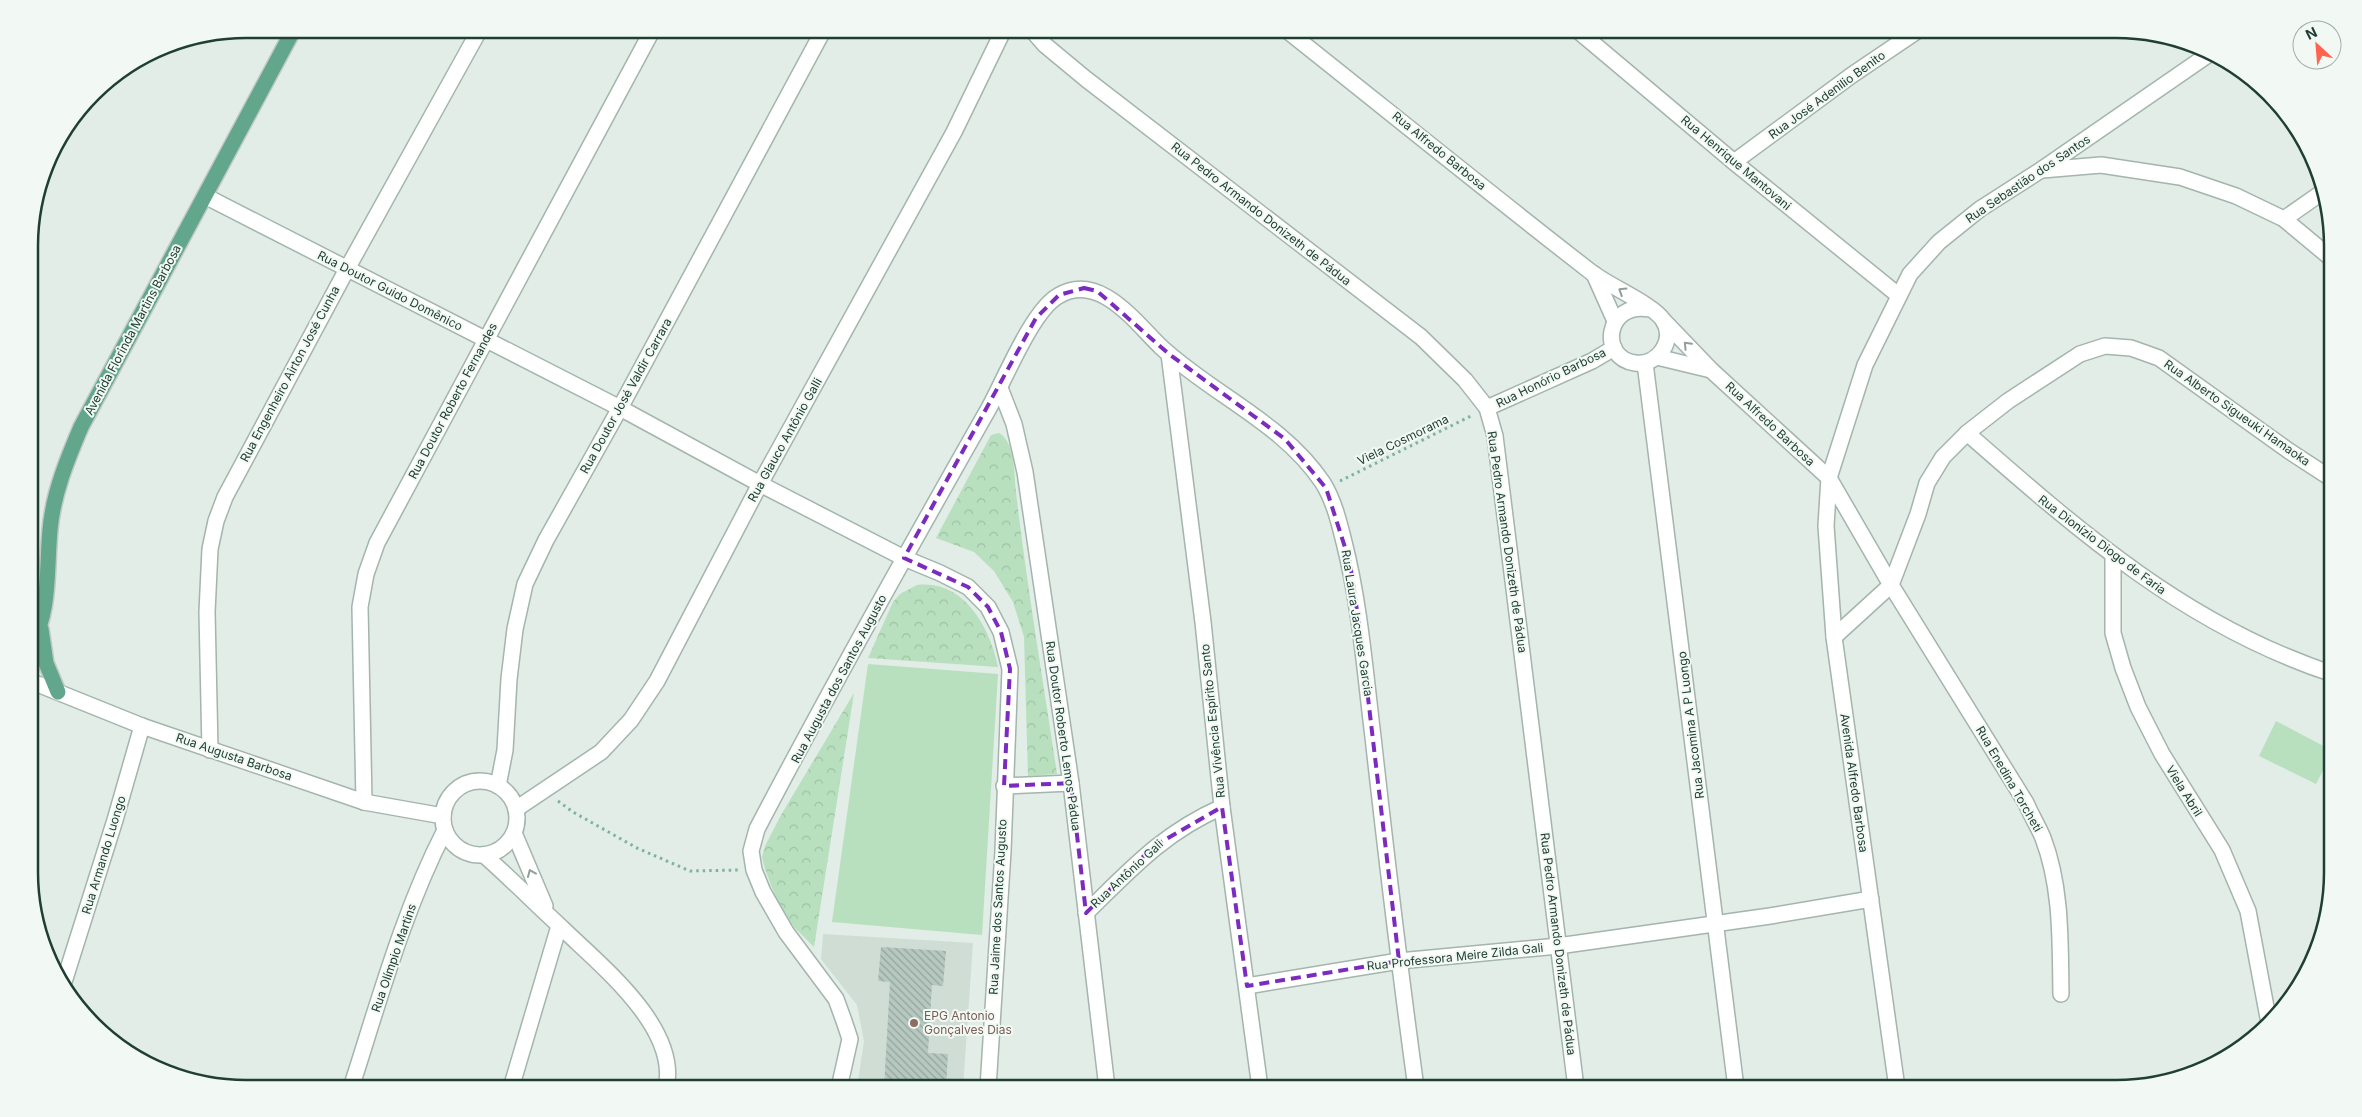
<svg xmlns="http://www.w3.org/2000/svg" width="2362" height="1117" font-family="Inter,sans-serif">
<defs>
<pattern id="park-crowns" width="20" height="18" patternUnits="userSpaceOnUse" patternTransform="scale(1.25)"><rect width="20" height="18" fill="#b8e0be"/><path d="M2 6a3 3 0 1 1 6 0M12 15a3 3 0 1 1 6 0" fill="none" stroke="#9ec1a4"/></pattern>
<pattern id="building-back-hatch" width="6" height="6" patternUnits="userSpaceOnUse" patternTransform="scale(1.25)"><rect width="6" height="6" fill="#b6c8bf"/><path d="M-1 5l2 2M0 0l6 6M5-1l2 2" fill="none" stroke="#94a49c"/></pattern>
</defs>
<rect width="100%" height="100%" fill="#e1ede6"/>
<path fill="#cfddd5" d="M823,934L973,943L963,1088H857L864,1041L857,1005L821,959Z"/>
<g fill="url(#park-crowns)">
<path d="M999,433C1016,443 1014,475 1016,492C1027,587 1043,680 1057,774L1028,776L1024,637L1013,602L994,571L974,552L936,538L991,435Z"/>
<path d="M917,585C964,579 990,628 998,667L868,658L893,602L900,594Z"/>
<path d="M854,693L814,947L794,927L778,904L765,869L762,857L765,846L781,815Z"/>
</g>
<g fill="#b8e0be">
<path d="M868,664L998,674L982,935L832,922Z"/>
<path d="M2276,721L2333,751L2316,784L2259,756Z"/>
</g>
<path fill="url(#building-back-hatch)" d="M881,947L946,951L943,986L932,985L928,1053L948,1054L946,1088H884L890,982L878,981Z"/>
<g fill="none" stroke-linecap="round" stroke-linejoin="round">
<defs>
<g id="minor">
<path d="M1031,29L1045,45L1086,79L1421,337L1465,380L1487,408L1495,436L1576,1088"/>
<path d="M1285,29C1387,110 1488,192 1591,272C1607,285 1654,305 1663,320C1676,340 1658,366 1635,363C1598,358 1606,301 1649,309"/>
<path d="M1576,29L1734,162L1898,295"/>
<path d="M1734,162L1852,75L1920,29"/>
<path d="M2042,170L2101,165L2180,177L2236,196L2284,219L2332,259"/>
<path d="M205,196L620,408L760,484L904,558L940,573L968,587L988,607L1001,632L1010,669L1003,851L988,1088"/>
<path d="M2284,219L2324,191"/>
<path d="M1594,274L1615,321"/>
<path d="M1663,320L1711,370L1829,478L1891,585L2026,803C2031,815 2038,826 2043,838C2062,888 2060,942 2061,994"/>
<path d="M1169,354L1203,622L1222,807L1260,1088"/>
<path d="M1657,357L1711,370"/>
<path d="M1645,363L1736,1088"/>
<path d="M1000,388L1014,424L1025,472L1071,783L1107,1088"/>
<path d="M1487,408L1592,361L1614,348"/>
<path d="M1967,433C2080,532 2187,626 2333,674"/>
<path d="M2113,556V633L2123,668L2138,707L2162,754L2222,850L2248,911L2269,1023"/>
<path d="M1834,637L1891,585L1918,514L1927,483L1943,457L1967,433L2008,401L2080,354L2105,346L2131,348L2159,358L2289,451L2332,479"/>
<path d="M30,681L142,726L364,802L443,816"/>
<path d="M210,750L207,612L210,549L216,521L225,497L347,269L480,29"/>
<circle cx="480" cy="818" r="37"/>
<path d="M498,786L505,750L509,679L515,629L525,584L546,540L620,408L824,29"/>
<path d="M1004,786L1071,783"/>
<path d="M364,802L360,607L366,574L377,543L653,29"/>
<path d="M516,809L601,752L631,720L657,681L760,484L954,132L1004,29"/>
<path d="M514,833L545,906"/>
<path d="M484,855C511,879 536,904 562,928C600,965 680,1028 666,1088"/>
<path d="M1086,913C1131,869 1163,833 1222,807"/>
<path d="M63,985L115,820L142,726"/>
<path d="M1247,986L1399,961L1558,946L1770,916L1871,899"/>
<path d="M351,1088C379,1001 403,912 445,830"/>
<path d="M511,1088L559,926"/>
<path d="M839,1088L850,1039L844,1021L836,999L786,932L763,892L754,870L751,851L757,829C831,687 910,547 989,408C1005,379 1032,311 1058,296C1099,271 1135,322 1161,347C1213,395 1283,423 1323,483C1334,501 1339,522 1344,542C1360,605 1365,672 1373,737C1386,854 1400,971 1416,1088"/>
<path d="M1897,1088L1834,637L1826,526L1829,478L1865,365L1910,274L1939,242L1980,209L2041,170L2212,52"/>
</g>
<g id="major">
<path d="M41,629L46,663L58,692"/>
<path d="M30,650C51,607 46,575 50,530C53,494 67,460 81,427L294,29"/>
</g>
</defs>
<use href="#minor" stroke="#a3b5ad" stroke-width="18"/>
<use href="#major" stroke="#c1c9c6" stroke-width="18"/>
<g stroke="#7fb39c" stroke-width="3" stroke-dasharray="2.5 4" stroke-linecap="butt">
<path d="M1340,481L1473,415"/>
<path d="M558,801L573,812L637,848L690,871L738,870"/>
</g>
<use href="#minor" stroke="#fff" stroke-width="15"/>
<use href="#major" stroke="#62a68c" stroke-width="15"/>
</g>
<defs><path id="oneway-chevron" d="M-2-3.5L2.5 0L-2 3.5" fill="none" stroke-width="1.6" stroke-linecap="round" stroke-linejoin="round" transform="scale(1.25)"/></defs>
<g stroke="#909f99">
<use href="#oneway-chevron" transform="translate(1622 291) rotate(-148)"/>
<use href="#oneway-chevron" transform="translate(1687 345) rotate(-134)"/>
<use href="#oneway-chevron" transform="translate(531 873) rotate(-113)"/>
</g>
<path fill="none" stroke="#7b2cbf" stroke-width="4" stroke-dasharray="10 6" stroke-linejoin="round" d="M1084,288L1097,291L1169,354L1285,439L1326,488L1350,563L1361,638L1399,961L1247,986L1222,807L1154,846L1086,913L1071,783L1004,786L1010,669L1001,632L988,607L968,587L904,558L1036,318L1059,295Z"/>
<circle fill="#8d6e63" stroke="#f2f9f5" stroke-width="2" cx="914" cy="1023" r="5"/>
<g text-anchor="middle" stroke-width="4" stroke-linejoin="round" paint-order="stroke">
<g font-size="12" fill="#203f33" stroke="#f2f9f5">
<text transform="translate(1827 95) rotate(-36)" y="4">Rua José Adenilio Benito</text>
<text transform="translate(1439 151) rotate(39)" y="4">Rua Alfredo Barbosa</text>
<text transform="translate(1736 163) rotate(40)" y="4">Rua Henrique Mantovani</text>
<text transform="translate(2028 179) rotate(-34)" y="4">Rua Sebastião dos Santos</text>
<text transform="translate(1261 214) rotate(38)" y="4">Rua Pedro Armando Donizeth de Pádua</text>
<text transform="translate(390 291) rotate(27)" y="4">Rua Doutor Guido Domênico</text>
<text transform="translate(133 330) rotate(-62)" y="4">Avenida Florinda Martins Barbosa</text>
<text transform="translate(290 374) rotate(-62)" y="4">Rua Engenheiro Airton José Cunha</text>
<text transform="translate(1551 378) rotate(-26)" y="4">Rua Honório Barbosa</text>
<text transform="translate(626 396) rotate(-61)" y="4">Rua Doutor José Valdir Carrara</text>
<text transform="translate(453 401) rotate(-62)" y="4">Rua Doutor Roberto Fernandes</text>
<text transform="translate(2237 413) rotate(35)" y="4">Rua Alberto Sigueuki Hamaoka</text>
<text transform="translate(1770 424) rotate(43)" y="4">Rua Alfredo Barbosa</text>
<text transform="translate(785 440) rotate(-61)" y="4">Rua Glauco Antônio Galli</text>
<text transform="translate(1403 440) rotate(-26)" y="4">Viela Cosmorama</text>
<text transform="translate(1507 542) rotate(82)" y="4">Rua Pedro Armando Donizeth de Pádua</text>
<text transform="translate(2102 545) rotate(37)" y="4">Rua Dionízio Diogo de Faria</text>
<text transform="translate(1357 623) rotate(81)" y="4">Rua Laura Jacques Garcia</text>
<text transform="translate(839 679) rotate(-62)" y="4">Rua Augusta dos Santos Augusto</text>
<text transform="translate(1213 721) rotate(-96)" y="4">Rua Vivência Espírito Santo</text>
<text transform="translate(1691 725) rotate(-97)" y="4">Rua Jacomina A P Luongo</text>
<text transform="translate(1063 736) rotate(82)" y="4">Rua Doutor Roberto Lemos Pádua</text>
<text transform="translate(234 757) rotate(19)" y="4">Rua Augusta Barbosa</text>
<text transform="translate(2009 779) rotate(60)" y="4">Rua Enedina Torcheti</text>
<text transform="translate(1854 783) rotate(82)" y="4">Avenida Alfredo Barbosa</text>
<text transform="translate(2184 791) rotate(58)" y="4">Viela Abril</text>
<text transform="translate(104 855) rotate(-73)" y="4">Rua Armando Luongo</text>
<text transform="translate(1127 874) rotate(-43)" y="4">Rua Antônio Gali</text>
<text transform="translate(998 907) rotate(-87)" y="4">Rua Jaime dos Santos Augusto</text>
<text transform="translate(1558 944) rotate(83)" y="4">Rua Pedro Armando Donizeth de Pádua</text>
<text transform="translate(1455 957) rotate(-6)" y="4">Rua Professora Meire Zilda Gali</text>
<text transform="translate(394 958) rotate(-71)" y="4">Rua Olímpio Martins</text>
</g>
<g font-size="12" fill="#785e54" stroke="#f2f9f5" text-anchor="start">
<text x="924" y="1020">EPG Antonio<tspan x="924" dy="14">Gonçalves Dias</tspan></text>
</g>
</g>
<path d="M0 0H2362V1117H0ZM246 38H2116A208 208 0 0 1 2324 246V872A208 208 0 0 1 2116 1080H246A208 208 0 0 1 38 872V246A208 208 0 0 1 246 38Z" fill="#f2f9f5" fill-rule="evenodd"/>
<path fill="none" stroke="#203f33" stroke-width="2.5" d="M246 38H2116A208 208 0 0 1 2324 246V872A208 208 0 0 1 2116 1080H246A208 208 0 0 1 38 872V246A208 208 0 0 1 246 38Z"/>
<g transform="translate(2317 45) rotate(334)"><circle r="24" fill="#f2f9f5" stroke="#9eafa7"/>
<path d="M0-4L9 19L0 12L-9 19Z" fill="#fe644e"/>
<text y="-8" font-size="14" font-weight="bold" text-anchor="middle" fill="#203f33">N</text>
</g>
</svg>
